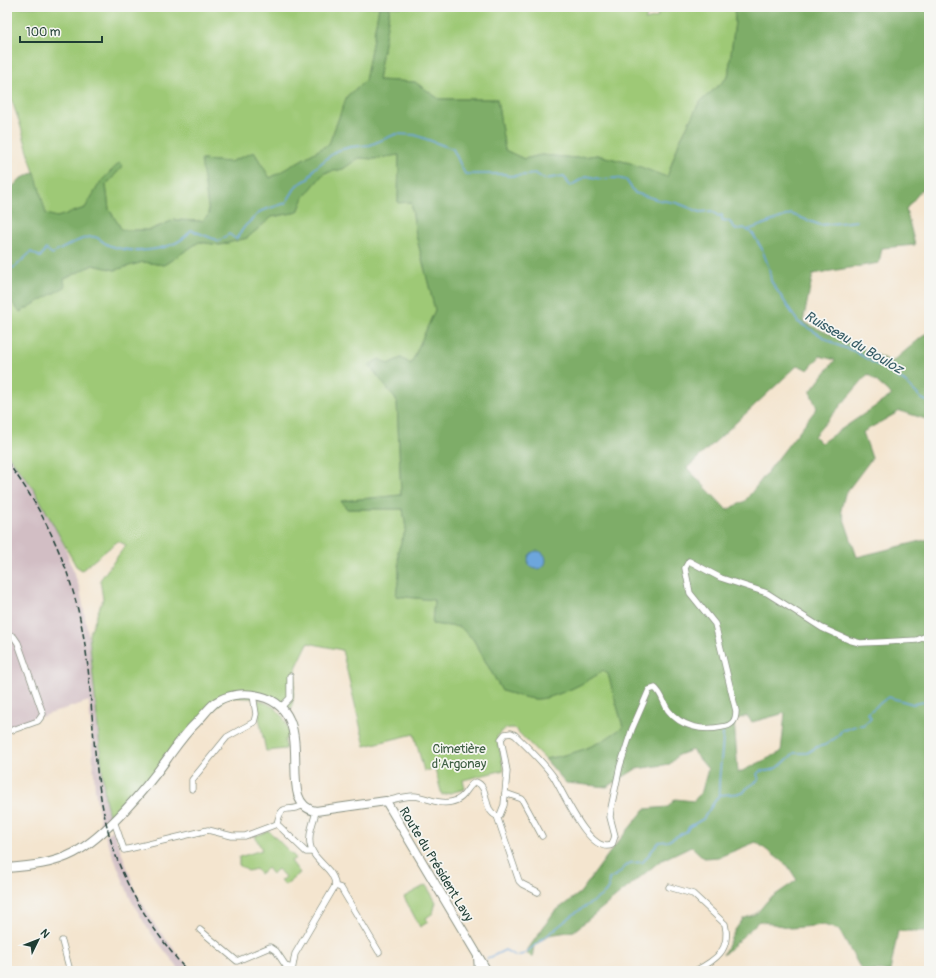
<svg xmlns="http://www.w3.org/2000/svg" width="936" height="978" font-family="Pangolin,sans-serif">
<rect width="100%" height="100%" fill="#f6f6f2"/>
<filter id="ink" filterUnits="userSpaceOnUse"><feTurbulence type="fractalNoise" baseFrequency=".025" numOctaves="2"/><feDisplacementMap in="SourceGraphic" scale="8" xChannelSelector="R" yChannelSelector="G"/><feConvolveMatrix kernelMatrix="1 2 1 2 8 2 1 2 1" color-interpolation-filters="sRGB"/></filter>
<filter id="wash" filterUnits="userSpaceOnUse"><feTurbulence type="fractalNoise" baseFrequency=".012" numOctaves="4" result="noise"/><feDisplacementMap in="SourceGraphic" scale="16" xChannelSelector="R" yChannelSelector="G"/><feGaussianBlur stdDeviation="0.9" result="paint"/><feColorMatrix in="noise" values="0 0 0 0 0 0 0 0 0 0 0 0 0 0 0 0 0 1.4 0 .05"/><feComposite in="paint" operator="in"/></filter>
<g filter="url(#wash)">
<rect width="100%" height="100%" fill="#f4e5cf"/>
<g fill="#d2bec4">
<path d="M7,454L34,489L52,521L66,550L80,589L93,663L105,798L110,820L101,827L95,789L89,701L7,728Z"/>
<path d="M113,830L137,894L156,927L192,971H181L175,964L148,929L131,900L105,836Z"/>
</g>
<g fill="#9ec976" stroke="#5e8355">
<path d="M7,7H379L365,81L347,96L329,144L270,178L254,152L230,162L202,160L209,214L202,221L174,220L150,230H122L109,209L106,185L123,166L101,181L85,208L57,217L46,214L20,124L7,87Z"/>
<path d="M390,7H651L645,20L658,17L656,7H734L735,22L728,77L699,103L679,142L667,178L630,163L597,155L576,158L541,155L524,159L505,150L497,99H439L415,82L378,80Z"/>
<path d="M399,154L398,202H411L416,235L435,310L411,364L401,358L388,364L370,365L397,401L401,495L341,501L347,509H403L406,529L398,551L399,575L396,596L434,600L432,624L460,627L473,639L502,691C513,694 524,698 535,699C552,700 591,681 603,670L608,674L623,727C596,747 578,753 545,759L514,728C505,728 502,729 497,737L504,770L463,780L465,789L442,795L435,769L424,771L414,734L365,746L342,650L308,643L296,668L292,709L274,699L226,697L110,820L105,798L89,635L103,599L100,580L126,545L118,541L82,570L76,566L34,489L7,454V297L20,312L64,279L93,265L115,270L143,262L164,265L199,242L220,245L247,238L272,217L298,212L304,197L324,173L343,169L358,158L374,159Z"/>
<path d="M258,700C277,706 285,715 290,735L285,740L286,749L266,751L257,708Z"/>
<path d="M269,831L296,858L291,861L300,873L285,885L280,881L285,877L278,869L272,874L267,868L260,874L256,869L248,871L239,865V857L262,850L255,836Z"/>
<path d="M426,885L436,902L433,913L426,918L428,922L420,927L404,897Z"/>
</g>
<path fill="#7ead67" stroke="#4e754e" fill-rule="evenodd" d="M379,7H390L378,80L415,82L439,99H497L505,150L524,159L541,155L576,158L597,155L630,163L667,177L679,142L699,103L728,77L735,22L734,7H929V181L906,209L915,245L882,248L879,263L813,274L803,322L892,362L929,331V386L927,388L929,390V420L900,411L863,432L872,458L845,494L841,510L857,557L929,539V931H898L890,971H862L839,930L824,925L791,928L759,921L723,955L735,930L743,919L757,913L768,900L797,880L788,866L756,842L719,857L704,858L691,846L660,861L574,931L549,935L534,946L532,958L526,952L554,912L580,893L613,848L645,809L668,807L675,799L694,801L702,791L708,769L692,750L678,755L670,764L636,769L607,787L566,783L545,759C578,753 596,747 623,727L608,674L603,670C591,681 552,700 535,699C524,698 513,694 502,691L473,639L460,627L432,624L434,600L396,596L399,575L398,551L406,529L403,509H347L341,501L401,495L397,401L369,365L379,359L388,364L401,358L411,364L435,310L416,235L411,202L398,203L399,155L374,159L359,158L343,169L324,173L304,197L298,212L272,217L247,238L220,245L199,242L164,265L143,262L115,270L93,265L64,279L65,287L20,312L7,297V193L20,179L35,172L46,214L57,217L85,208L101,181L119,163L123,166L106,185L109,209L122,230H150L174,220L202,221L209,214L201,160L230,162L254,152L270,178L329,144L347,96L365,81ZM820,356L835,360L810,392L817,408L745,501L727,510L687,468L798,365L808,370ZM868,374L892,395L821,443L814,436ZM785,713L781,752L738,773L734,720L747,716L752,722Z"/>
<circle fill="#6da6dc" stroke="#467288" cx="537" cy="560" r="9"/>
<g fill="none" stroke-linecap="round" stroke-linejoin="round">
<g stroke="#6da6dc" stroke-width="1.5">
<path d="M748,230L791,214L820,225L857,221"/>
<path d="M7,269L15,267L31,252L40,257L46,249L52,254C62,249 84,235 95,237C100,238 105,245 111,246C134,254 176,252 191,230L219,241L229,234L236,239L245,226L261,211L286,203L297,185L308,179L314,169L336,151L350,147L370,145L396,134L415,135L453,149L465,174H505L508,176L529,175L535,173L544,179L564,176L570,186L587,176L600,179L616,178L626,180L635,193L659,200L677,203L700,212L712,211L718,216L722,215V220L729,221L736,230L744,228L753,234L762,249L769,268L771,281L798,322L837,345L854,351L889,372L905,382L922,399L929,402"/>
<path d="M719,795C718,774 723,754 723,733"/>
<path d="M487,959L505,950L516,956L524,954L574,914L604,894L608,889L609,879L618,874L629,863L643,862L659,842L668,841L687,831L689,827L703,819L719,795L743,793L747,788L759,780L757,774L760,771C776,772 783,764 794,753H807L817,747L825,745L837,737L842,730C850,730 854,724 863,725L871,718L868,713L888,697L913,704L929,701"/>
</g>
</g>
</g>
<g filter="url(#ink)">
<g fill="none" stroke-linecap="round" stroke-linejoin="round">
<defs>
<g id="street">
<path d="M7,633L14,637L18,643L43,714L38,721L7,732"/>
<path d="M282,706L290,698V676"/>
<path d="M192,789V780L227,737L254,722L256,714L253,695"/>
<path d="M505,793L522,799L542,836"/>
<path d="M386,801C395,799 405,796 414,796C426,797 438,805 451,802C467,799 466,785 476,782C490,787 482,810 497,816L500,815L504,805L507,771L501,739L505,734L511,733L515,735C528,748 543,762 553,776C563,791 589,855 612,845L615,836L610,817L611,808L620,766L632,729L649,690L655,688C662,694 663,702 668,710C681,727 702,731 722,727C732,726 736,721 736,711L715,624L690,593L685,568L689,561L721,578L767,593L822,628L849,640L860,643L883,642L917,640L929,635"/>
<path d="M497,816L519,881L522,884L538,892"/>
<path d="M114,821L124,850L208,830L232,836H245L277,824"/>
<path d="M277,824L306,852H312"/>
<path d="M277,824C282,800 289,814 303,805"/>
<path d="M335,886L341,888L379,952"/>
<path d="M669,887L693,894L725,924C731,950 716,960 695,971"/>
<path d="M200,930L237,961L270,947L276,951L286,966L292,968"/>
<path d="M62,941L70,971"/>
<path d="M292,971L295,954L335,886C336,869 312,861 310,844C308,832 314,822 316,811"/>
</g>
<g id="secondary">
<path d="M7,868C30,866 53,864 74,853C106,836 146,788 167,759C177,745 185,733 197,722C204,715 209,707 216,702C227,695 242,693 254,695C327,706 270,804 316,811L386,801L487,971"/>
<path d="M478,957L479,971"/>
</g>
</defs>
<use href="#street" stroke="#8a9182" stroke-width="7"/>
<use href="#secondary" stroke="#8a9182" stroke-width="10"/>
<use href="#street" stroke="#fff" stroke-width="5.5"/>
<use href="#secondary" stroke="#fff" stroke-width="8"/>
<path stroke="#1f3d34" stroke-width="1.5" stroke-dasharray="6 3" stroke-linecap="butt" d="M7,462C54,523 80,592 88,668C94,726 94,785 111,841C126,891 154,932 187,971"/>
</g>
</g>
<g text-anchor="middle" stroke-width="3.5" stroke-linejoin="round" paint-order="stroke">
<g font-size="13" fill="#3f6044" stroke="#f6f6f2">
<text x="459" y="753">Cimetière<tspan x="459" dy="15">d'Argonay</tspan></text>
</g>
<g font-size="13" fill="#1f3d34" stroke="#f6f6f2">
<text transform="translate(437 864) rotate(59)" y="5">Route du Président Lavy</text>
</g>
<g font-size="14" font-style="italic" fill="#365c66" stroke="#f6f6f2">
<text transform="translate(854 342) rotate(30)" y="5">Ruisseau du Bouloz</text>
</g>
</g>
<rect width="936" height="978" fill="none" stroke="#f6f6f2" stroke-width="24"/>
<g transform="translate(38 940) rotate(47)" stroke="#f6f6f2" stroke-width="3" paint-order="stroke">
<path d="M0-3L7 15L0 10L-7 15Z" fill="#1f3d34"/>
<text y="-6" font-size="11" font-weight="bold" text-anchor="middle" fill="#1f3d34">N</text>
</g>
<path d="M20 36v6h82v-6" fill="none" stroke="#1f3d34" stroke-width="2"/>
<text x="26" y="36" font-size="12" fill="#1f3d34" stroke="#f6f6f2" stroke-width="3" paint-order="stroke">100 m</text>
</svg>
